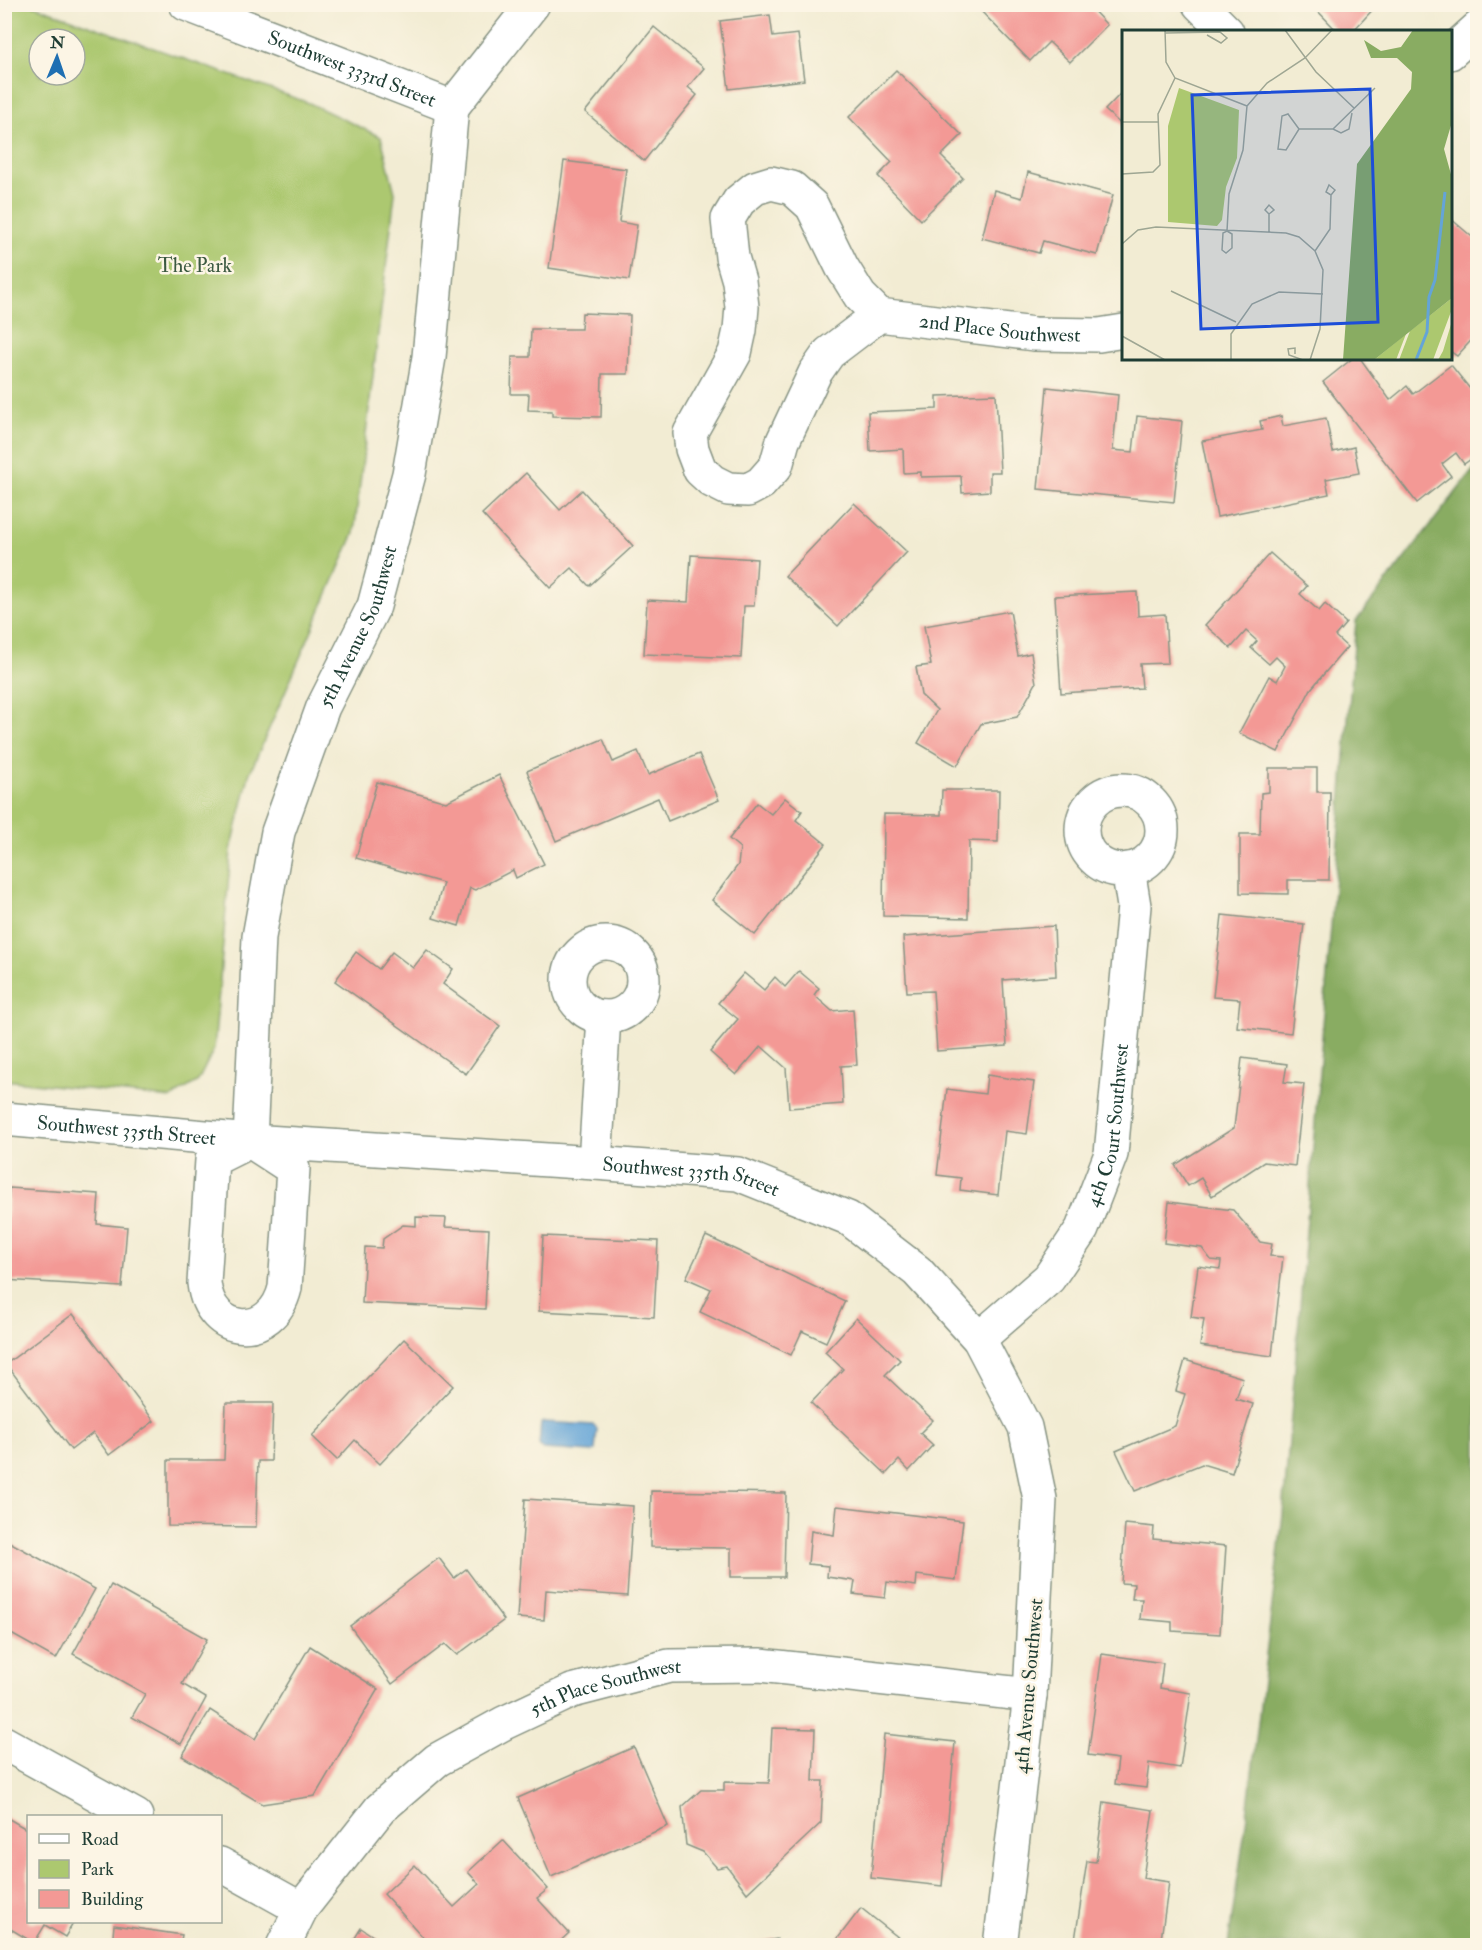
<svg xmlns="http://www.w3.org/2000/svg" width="1482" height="1950" font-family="'IM FELL Double Pica',serif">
<rect width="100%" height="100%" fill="#fcf5e5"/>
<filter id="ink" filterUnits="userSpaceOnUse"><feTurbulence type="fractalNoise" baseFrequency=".0167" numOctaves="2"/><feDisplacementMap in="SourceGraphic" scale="12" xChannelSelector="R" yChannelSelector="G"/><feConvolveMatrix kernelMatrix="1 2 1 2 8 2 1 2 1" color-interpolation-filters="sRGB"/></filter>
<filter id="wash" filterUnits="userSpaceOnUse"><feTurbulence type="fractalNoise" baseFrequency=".008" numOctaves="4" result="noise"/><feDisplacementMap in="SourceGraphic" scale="24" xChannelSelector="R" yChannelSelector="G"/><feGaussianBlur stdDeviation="1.35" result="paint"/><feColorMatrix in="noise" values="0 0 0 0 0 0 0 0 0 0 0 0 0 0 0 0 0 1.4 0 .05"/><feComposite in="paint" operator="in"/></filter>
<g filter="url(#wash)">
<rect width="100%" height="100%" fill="#f2ecd3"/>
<path fill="#acc86f" stroke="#668252" stroke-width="1.5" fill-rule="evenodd" d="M32,5L309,103L381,137L395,193L354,533L249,775L231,850L214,1049L198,1081L171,1098L5,1080L4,5ZM39,39H75V75H39Z"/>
<path fill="#89ac62" stroke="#54744b" stroke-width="1.5" d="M1477,465V1945H1228L1246,1823L1283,1514L1356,621Z"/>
<path fill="#64a4d7" stroke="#427086" stroke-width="1.5" d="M544,1422L593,1425L597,1429L595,1450L592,1452L543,1449L539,1445L541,1423Z"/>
<g id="blocks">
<g fill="#f39995">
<path d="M974,4H1087L1107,25L1070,62L1049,42L1030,61Z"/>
<path d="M1311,4H1378L1352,32H1338Z"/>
<path d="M770,15L773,37L798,34L804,80L729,89L720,21Z"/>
<path d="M654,27L704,68L688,87L697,95L644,161L585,112Z"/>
<path d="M896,70L962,135L941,156L963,178L921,220L878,176L892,162L849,117Z"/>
<path d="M1124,90V127L1105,110Z"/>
<path d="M564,161L626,169L619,222L637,225L629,280L549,268Z"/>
<path d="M1028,172L1113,195L1097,255L1043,241L1039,253L982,238L994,190L1022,198Z"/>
<path d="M1450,218L1478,242V333L1457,356L1450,351Z"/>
<path d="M582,313L630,315L628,374H602L601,417L552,416V411L528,410L529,394H511L512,357H530L531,329H581Z"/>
<path d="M1353,358H1360L1390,400L1407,386L1413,394L1451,365L1478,399V454L1464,464L1456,453L1442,464L1451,476L1417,503L1323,382Z"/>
<path d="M1047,387L1118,395L1113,450L1133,452L1137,416L1182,421L1174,502L1038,489Z"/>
<path d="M996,394L1000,472H990V491L962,493L961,476L921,477V472L904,473L903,449L870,451L868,412L937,409V396Z"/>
<path d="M1281,416L1283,426L1326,418L1333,452L1354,447L1359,473L1326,479L1329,494L1217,517L1202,441L1262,430L1260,421Z"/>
<path d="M526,473L560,510L582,490L633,546L589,586L572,568L550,588L482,514Z"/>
<path d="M854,503L907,552L838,626L785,576Z"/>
<path d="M1270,553L1307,586L1300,594L1319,611L1325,604L1346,623L1335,636L1347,647L1311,689L1278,752L1239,733L1269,676L1277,681L1285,666L1276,657L1269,664L1251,648L1257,641L1246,631L1231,648L1205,625Z"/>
<path d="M691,555L757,559L754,606H744L741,658L644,654L647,600L688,602Z"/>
<path d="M1137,592L1138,616L1165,614L1168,663L1140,664L1142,688L1061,693L1055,596Z"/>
<path d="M1010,611L1018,656L1031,653L1036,683L1017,717L981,724L957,766L918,743L937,710L921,695L916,667L931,665L924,626Z"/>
<path d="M603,739L613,762L638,751L648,775L699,754L719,800L668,821L658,798L556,841L527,771Z"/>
<path d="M1269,768H1317V792H1330L1329,880H1288V894L1240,893V834H1260L1261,793L1269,792Z"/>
<path d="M499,775L544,864L516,878L513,870L475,890L470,888L459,926L433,918L443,883L356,858L377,782L446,802Z"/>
<path d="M942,790H999L998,842L969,841L968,918L883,916L884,814L941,815Z"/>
<path d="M785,798L802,811L796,820L826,844L755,935L712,900L738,865L740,848L729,839L757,803L771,814Z"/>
<path d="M1222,915L1304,924L1291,1033L1237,1027L1240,999L1213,997Z"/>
<path d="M1054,926L1056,976L1003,980L1007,1046L937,1051L933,991L907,992L903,937Z"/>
<path d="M427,950L453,969L443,984L500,1026L466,1074L335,981L356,952L379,969L392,952L413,968Z"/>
<path d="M799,971L819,988L814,995L832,1011L853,1009L857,1065L841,1066L843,1104L789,1108L786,1068L761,1046L736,1075L710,1052L738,1019L718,1003L744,973L764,990L775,977L785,987Z"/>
<path d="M1242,1058L1287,1064L1284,1082L1304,1084L1295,1166L1264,1162L1212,1196L1201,1178L1188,1186L1175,1165L1234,1128Z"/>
<path d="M987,1075L1034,1082L1027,1134L1005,1131L998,1195L960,1190L961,1178L937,1175L947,1089L985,1094Z"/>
<path d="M9,1188L99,1194L97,1224L127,1227L122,1287L4,1280V1218H7Z"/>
<path d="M1169,1202L1233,1210L1260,1242L1272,1244L1270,1256L1283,1257L1272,1356L1200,1346L1204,1319L1191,1317L1198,1266L1220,1269L1221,1261L1211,1260L1202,1248L1164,1243Z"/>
<path d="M416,1217L446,1218L445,1227L489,1229L485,1309L362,1303L365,1247L382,1248L383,1239L403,1225L416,1226Z"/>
<path d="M543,1236L658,1241L654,1317L539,1311Z"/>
<path d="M706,1236L845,1301L826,1342L802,1331L791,1355L700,1312L711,1289L686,1278Z"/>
<path d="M73,1314L154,1421L109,1455L93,1433L71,1450L6,1364Z"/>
<path d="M856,1318L900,1360L885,1375L933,1420L920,1433L933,1445L909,1471L899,1460L886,1474L811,1403L843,1369L825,1352Z"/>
<path d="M404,1339L453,1386L380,1464L355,1440L337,1460L312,1436Z"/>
<path d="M1185,1360L1243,1378L1236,1399L1253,1404L1232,1473L1202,1464L1135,1491L1116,1451L1175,1426L1185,1394L1176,1391Z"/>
<path d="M226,1403H273L271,1461H258L256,1527L168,1526V1460H224Z"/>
<path d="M651,1491L786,1493L784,1577H731V1548L650,1547Z"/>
<path d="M525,1499L633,1506L627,1596L546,1590L544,1620L517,1618Z"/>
<path d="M837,1506L963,1521L956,1580L917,1575L916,1586L887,1582L885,1598L853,1594L855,1581L827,1577L828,1566L808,1564L811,1531L834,1535Z"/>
<path d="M1125,1524L1154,1527L1153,1539L1226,1546L1220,1634L1172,1631V1622L1140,1619L1142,1599H1132L1134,1584L1121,1583Z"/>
<path d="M4,1539L95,1589L56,1659L4,1630Z"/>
<path d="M439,1558L454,1578L466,1569L504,1620L457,1655L445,1644L392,1684L350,1626Z"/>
<path d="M111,1585L207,1639L182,1684L206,1698L181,1744L132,1717L145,1694L73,1654Z"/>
<path d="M310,1646L378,1689L315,1796L262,1804L182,1756L210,1710L255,1739Z"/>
<path d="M1102,1654L1163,1663L1160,1688L1191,1693L1180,1768L1149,1763L1146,1788L1115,1784L1118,1759L1088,1755Z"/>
<path d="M772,1728L815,1729L813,1781H823L821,1823L747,1893L727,1866L717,1868L703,1852L686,1845L682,1807L701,1790H724V1782L769,1783Z"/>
<path d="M884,1734L955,1742L942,1886L871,1878Z"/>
<path d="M634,1747L668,1826L551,1877L518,1798Z"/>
<path d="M1104,1802L1153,1810L1143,1878L1169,1882L1160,1946H1114L1075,1940L1087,1861L1096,1862Z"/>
<path d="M4,1816L28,1830V1922H74L65,1937L45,1925L34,1943L4,1925Z"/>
<path d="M503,1840L548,1889L537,1898L569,1933L555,1946H540L535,1941L530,1946H431L384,1894L415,1865L454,1907L479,1884L468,1872Z"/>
<path d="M861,1908L909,1946H832Z"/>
<path d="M114,1925L182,1935L180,1946H112Z"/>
<path d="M361,1928L388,1946H350Z"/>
<path d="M777,1939L778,1946H742V1944Z"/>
</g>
</g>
</g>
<g filter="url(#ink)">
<use href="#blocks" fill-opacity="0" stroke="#889484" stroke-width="1.5"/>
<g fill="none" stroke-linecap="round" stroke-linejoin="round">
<defs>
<g id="street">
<path id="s1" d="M186,4L452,107"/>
<path d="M1199,4L1227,32"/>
<path d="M1450,53L1478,28"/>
<path d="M452,107L533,4"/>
<path id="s2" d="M879,315L829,353L815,373L783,441L776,466L761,483L748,490L728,489L712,481L700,470L692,449L690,433L735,353L740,330L742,307L739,281L732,257L728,219L739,201L755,188L771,183L792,188L812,206L842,267L860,296L879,315L1034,334L1099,335L1124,331"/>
<circle cx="1122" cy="830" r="40"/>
<circle cx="606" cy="980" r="37"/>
<path id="s3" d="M4,1119L250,1141L595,1163L738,1174L848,1218L917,1271L979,1339L1025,1427L1040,1499L1030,1695L1000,1946"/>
<path id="s4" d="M250,1141L259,937L278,832L323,707L374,606L409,474L429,357L452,107"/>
<path d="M250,1141L293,1169L285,1288C272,1341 210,1337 204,1283L212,1160Z"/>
<path d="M595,1163L604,1017"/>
<path id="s5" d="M979,1339L1049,1278L1082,1229L1111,1154L1134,906L1128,869"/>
<path d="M4,1743L136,1816"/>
<path d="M220,1864L301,1909"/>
<path id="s6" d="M283,1946L301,1909L380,1809L437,1760L504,1723L572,1691L669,1666L760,1665L1030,1695"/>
</g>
</defs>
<use href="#street" stroke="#889484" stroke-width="36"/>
<use href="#street" stroke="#fff" stroke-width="33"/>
</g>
</g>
<g text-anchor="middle" stroke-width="5" stroke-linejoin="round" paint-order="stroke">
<g font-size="20" fill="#1f3d34" stroke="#fcf5e5">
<text dy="7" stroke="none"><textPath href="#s1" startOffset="178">Southwest 333rd Street</textPath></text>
<text dy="7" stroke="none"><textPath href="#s2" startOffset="904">2nd Place Southwest</textPath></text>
<text dy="7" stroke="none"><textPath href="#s4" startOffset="532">5th Avenue Southwest</textPath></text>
<text dy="7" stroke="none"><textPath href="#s5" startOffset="260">4th Court Southwest</textPath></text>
<text dy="7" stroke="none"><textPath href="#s3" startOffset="123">Southwest 335th Street</textPath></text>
<text dy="7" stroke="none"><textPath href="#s3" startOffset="690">Southwest 335th Street</textPath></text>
<text transform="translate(1028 1686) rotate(-85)" y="7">4th Avenue Southwest</text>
<text dy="7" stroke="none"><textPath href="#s6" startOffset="429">5th Place Southwest</textPath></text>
</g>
<g font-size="20" fill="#3b5940" stroke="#fcf5e5">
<text x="195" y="272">The Park</text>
</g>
</g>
<g transform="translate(1122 30)">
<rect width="330" height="330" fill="#f2ecd3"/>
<path d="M57,58L117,80L115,128L104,157L100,190L95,196L46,192V96ZM330,268V279L311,330H277L288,301ZM330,291V330H316L321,321ZM284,304L274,330H252Z" fill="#acc86f"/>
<path d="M291,0H330V92L322,119L330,148V268L252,330H221L235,134L289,59L290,42L275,28H249L242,10L259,21L279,17Z" fill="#89ac62"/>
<path fill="none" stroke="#64a4d7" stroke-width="3" d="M294,330L305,302L307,267L313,250L323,162"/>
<path fill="none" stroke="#9ea693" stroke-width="1.5" d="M43,0L44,32L53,48L125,76M163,0L194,42L232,78M43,3L98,2L105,8L99,13L85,5M125,76L145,53L183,28L210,0M0,92H36M177,99L166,84L160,86L156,119L164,120L177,99H211L253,58M211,99L219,103L227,99L230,83M330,101V136M0,144L31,142L38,135L36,84L53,48M105,201L107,164L121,120L125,76M105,201L110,204V218L104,223L100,220L101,203ZM147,202V184L143,180L147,175L152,180L147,184M0,214L16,200L34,197L164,203L177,207L193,221L201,240L198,299L188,330M193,221L208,199L209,165L213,160L207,155L204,162L209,165M49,261L114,292M0,306L43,330M173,324V318L166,319L167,325L181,330M109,330V304L130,274L157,262L201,264"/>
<path fill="#1d4ed8" fill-opacity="0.15" stroke="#1d4ed8" stroke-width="3" d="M248,59L256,292L79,299L70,65Z"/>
<rect width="330" height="330" fill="none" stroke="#1f3d34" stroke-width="3"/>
</g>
<rect width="1482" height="1950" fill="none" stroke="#fcf5e5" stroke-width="24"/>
<rect x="27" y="1815" width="195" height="108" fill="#fcf5e5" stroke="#a4ab9e" stroke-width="1.5"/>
<rect x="39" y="1834" width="30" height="9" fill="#ffffff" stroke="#a4ab9e" stroke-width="1.5"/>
<text x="81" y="1845" font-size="18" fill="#1f3d34">Road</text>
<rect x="39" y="1860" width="30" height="18" fill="#acc86f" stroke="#a4ab9e" stroke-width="1.5"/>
<text x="81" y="1875" font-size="18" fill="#1f3d34">Park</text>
<rect x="39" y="1890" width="30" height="18" fill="#f39995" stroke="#a4ab9e" stroke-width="1.5"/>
<text x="81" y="1905" font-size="18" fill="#1f3d34">Building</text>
<g transform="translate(57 57) rotate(2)"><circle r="28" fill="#fcf5e5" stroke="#a4ab9e" stroke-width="1.5"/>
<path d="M0-4.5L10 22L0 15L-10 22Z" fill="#1f6fb2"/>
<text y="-9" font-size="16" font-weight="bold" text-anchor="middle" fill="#1f3d34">N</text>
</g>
</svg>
